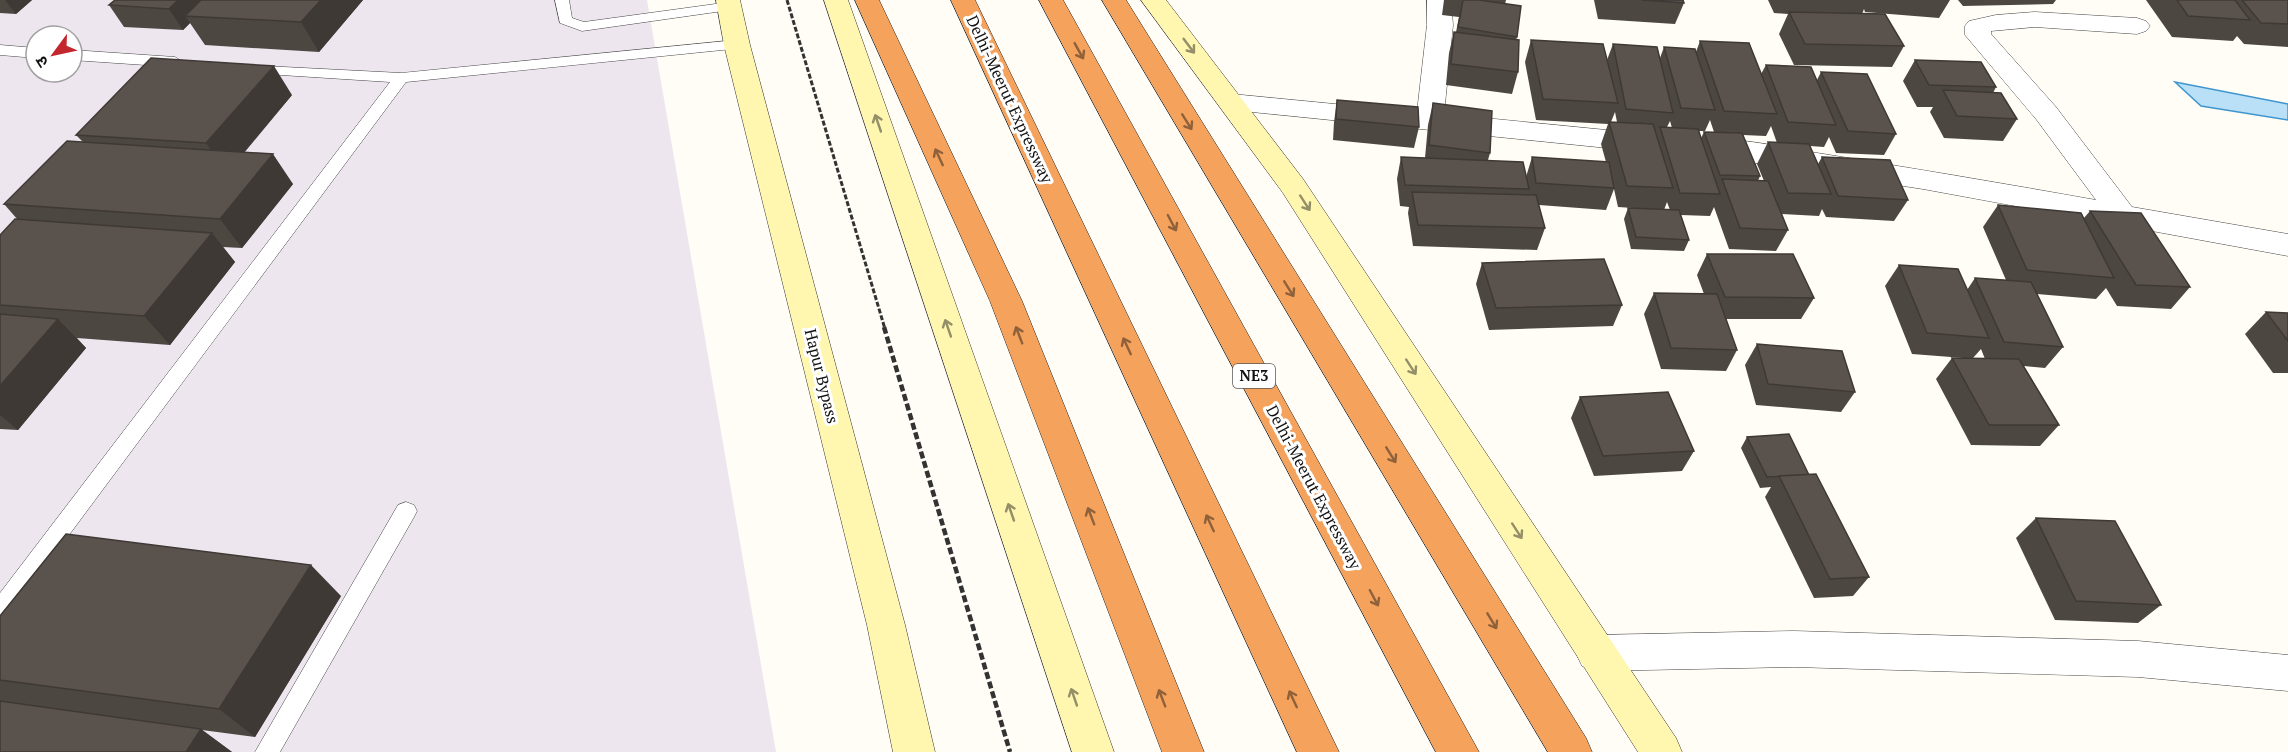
<svg xmlns="http://www.w3.org/2000/svg" width="2288" height="752" font-family="'PT Serif','Noto Sans Devanagari',serif">
<rect width="100%" height="100%" fill="#fffdf5"/>
<path fill="#eee6ef" fill-rule="evenodd" d="M0,0H647L776,752H0ZM36,36H72V72H36Z"/>
<path fill="#b9e0f7" stroke="#3f96cf" stroke-width="1.5" d="M2175,82L2288,104V120L2201,106Z"/>
<g fill="none" stroke-linecap="round" stroke-linejoin="round">
<defs>
<g id="lane">
<path d="M555,0H569L572,18L584,22L730,2L737,6L730,10L582,31L560,23Z"/>
<path d="M737,40L745,45L742,48L406,82L8,617L0,620V593L390,82L250,73L242,68L245,65L401,73Z"/>
<path d="M0,45L36,48V58L0,55Z"/>
<path d="M72,50L175,57L183,62L175,67L72,60Z"/>
<path d="M406,502L414,505L417,511L414,517L280,752H255L398,505Z"/>
</g>
<g id="street">
<path d="M1427,0H1451L1453,25L1444,114L1647,134L1657,137L1661,143L1657,149L1647,152L1232,110L1222,108L1219,102L1222,96L1232,94L1417,112L1427,25Z"/>
<path d="M2035,12L2137,18L2146,21L2150,26L2146,31L2137,34L2035,27L1991,31V34L2056,107L2132,207L2288,234V256L1923,189L1697,154L1693,148L1697,142C1725,134 1781,147 1811,152C1906,167 2001,183 2096,200L2036,119L1965,35V26L1969,21L1996,15Z"/>
<path d="M1794,631L2138,641L2288,655V691L2138,677L1794,667L1596,671L1582,666L1576,653L1582,640L1596,635Z"/>
</g>
<g id="secondary">
<path d="M716,0H740L750,45L905,625L935,752H893L867,625L724,45Z"/>
<path d="M824,0H848L1114,752H1072Z"/>
<path d="M1141,0H1166L1303,179L1676,738L1682,752H1638L1283,193Z"/>
</g>
<g id="highway">
<path d="M855,0H879L1022,301L1204,752H1162L990,301Z"/>
<path d="M951,0H975L1339,752H1297Z"/>
<path d="M1039,0H1063L1479,752H1436Z"/>
<path d="M1102,0H1126L1586,738L1592,752H1548Z"/>
</g>
</defs>
<use href="#lane" stroke="#444" stroke-width="1"/>
<use href="#street" stroke="#444" stroke-width="1"/>
<use href="#secondary" stroke="#333" stroke-width="1"/>
<use href="#highway" stroke="#222" stroke-width="1"/>
<path stroke="#333" stroke-width="3" stroke-dasharray="5 2" stroke-linecap="butt" d="M787,0L885,329"/>
<path stroke="#333" stroke-width="4.5" stroke-dasharray="7 3" stroke-linecap="butt" d="M884,327L1010,752"/>
<use href="#lane" fill="#fff" fill-rule="evenodd"/>
<use href="#street" fill="#fff" fill-rule="evenodd"/>
<use href="#secondary" fill="#fff6b0" fill-rule="evenodd"/>
<use href="#highway" fill="#f5a25d" fill-rule="evenodd"/>
</g>
<g fill="#4d4742" fill-rule="evenodd">
<path d="M0,0H32L16,14L0,13Z"/>
<path d="M115,0H363L319,52L205,45L190,23L183,30L124,27L109,5Z"/>
<path d="M1444,0H1506L1505,4L1517,37L1516,40L1518,72L1512,94L1446,85L1449,53L1454,32H1456L1459,17L1442,15Z"/>
<path d="M1594,0H1683L1684,3L1675,24L1598,19Z"/>
<path d="M1768,0H1950L1939,18L1865,12L1864,9L1862,14L1904,46L1892,67L1794,65L1779,34L1788,14L1774,13Z"/>
<path d="M1958,0H2056L2053,4L1963,6Z"/>
<path d="M2146,0H2288V47L2244,44L2237,36L2233,41L2172,37Z"/>
<path d="M1531,40L1607,60L1613,44L1660,58L1664,47L1696,52L1700,41L1761,74L1766,65L1817,80L1821,72L1896,134L1884,155L1836,153L1829,137L1824,147L1810,146L1818,164L1822,157L1908,200L1894,221L1826,217L1822,209L1819,216L1782,214L1788,230L1776,251L1729,249L1714,207L1710,216L1681,215L1689,240L1684,251L1631,249L1624,219L1628,208L1670,210L1667,202L1664,210L1618,207L1614,189L1606,210L1539,205L1545,228L1537,250L1413,246L1408,213L1409,207L1400,206L1397,179L1401,157L1425,158L1428,125L1433,103L1490,153L1488,160L1526,177L1532,157L1606,162L1601,144L1608,124L1536,120L1525,62ZM1615,112L1617,122H1611ZM1710,120L1714,132H1704L1701,138L1699,131H1705ZM1670,121L1672,128L1667,127ZM1771,126L1777,143L1768,142L1757,164L1764,181H1758L1760,176L1743,135L1766,136Z"/>
<path d="M1915,60L1996,87L1993,93L2017,119L2003,141L1944,138L1930,112L1933,107H1917L1903,81Z"/>
<path d="M292,95L244,153L293,184L242,248L223,247L235,262L170,345L77,338L86,348L18,430L0,429V235L18,220L4,204L83,142L76,135Z"/>
<path d="M1337,100L1419,127L1414,148L1333,140L1334,122Z"/>
<path d="M1998,205L2084,218L2090,211L2190,287L2171,309L2117,306L2106,288L2096,299L2037,294L2063,347L2045,368L2024,366L2059,425L2040,446L1971,445L1936,379L1952,358H1964L1912,354L1885,286L1899,265L1967,290L1975,278L2006,280L1983,227ZM1981,349L1985,359L1973,358Z"/>
<path d="M1707,254L1814,298L1801,319H1726L1737,350L1726,371L1661,369L1644,314L1654,293L1704,294L1697,275Z"/>
<path d="M1482,263L1622,305L1613,326L1489,330L1476,284Z"/>
<path d="M2266,312L2288,313V373H2273L2245,334Z"/>
<path d="M1757,344L1855,392L1841,412L1756,405L1745,365Z"/>
<path d="M1580,397L1694,451L1682,471L1594,476L1571,418Z"/>
<path d="M1747,437L1809,475L1869,577L1853,596L1814,598L1765,497L1771,487L1760,488L1741,448Z"/>
<path d="M2036,518L2161,605L2138,623L2055,620L2016,538Z"/>
<path d="M341,596L255,737L202,730L232,752H0V616Z"/>
</g>
<g fill="#3f3936">
<path d="M5,0H32L16,14Z"/>
<path d="M178,0H213L185,16L190,23L183,30L169,9Z"/>
<path d="M321,0H363L319,52L301,22Z"/>
<path d="M274,66L292,95L227,172L206,143Z"/>
<path d="M273,154L293,184L242,248L220,219Z"/>
<path d="M212,233L235,262L170,345L144,316Z"/>
<path d="M58,319L86,348L18,430L0,415V386Z"/>
<path d="M311,565L341,596L255,737L219,709Z"/>
<path d="M201,729L232,752H186Z"/>
</g>
<g fill="#5a524d" stroke="#3f3936" stroke-width="1.5">
<path d="M115,0H178L169,9L109,5Z"/>
<path d="M201,0H321L301,22L185,16Z"/>
<path d="M1463,0H1479L1521,6L1517,37L1458,27Z"/>
<path d="M1642,0H1683L1684,3Z"/>
<path d="M2177,0H2235L2250,20L2188,16Z"/>
<path d="M2242,0H2288V24L2261,23Z"/>
<path d="M1789,12L1885,14L1904,46L1805,44Z"/>
<path d="M1454,32L1519,40L1518,72L1451,64Z"/>
<path d="M1531,40L1603,44L1618,103L1543,99Z"/>
<path d="M1700,41L1749,43L1777,114L1724,111Z"/>
<path d="M1613,44L1657,47L1673,113L1626,109Z"/>
<path d="M1664,47L1695,49L1715,110L1681,108Z"/>
<path d="M151,58L274,66L206,143L76,135Z"/>
<path d="M1915,60L1981,62L1996,87L1929,85Z"/>
<path d="M1766,65L1811,67L1836,125L1788,122Z"/>
<path d="M1821,72L1867,74L1896,134L1848,131Z"/>
<path d="M1943,90L2001,93L2017,119L1957,116Z"/>
<path d="M1337,100L1418,107L1419,127L1336,119Z"/>
<path d="M1433,103L1492,111L1490,153L1429,145Z"/>
<path d="M1609,122L1653,124L1673,188L1627,186Z"/>
<path d="M1660,127L1698,129L1720,194L1680,193Z"/>
<path d="M1704,132L1742,133L1760,176L1720,175Z"/>
<path d="M67,141L273,154L220,219L4,204Z"/>
<path d="M1768,142L1809,144L1831,194L1788,193Z"/>
<path d="M1401,157L1523,162L1529,189L1405,185Z"/>
<path d="M1532,157L1609,162L1614,188L1536,183Z"/>
<path d="M1822,157L1890,160L1908,200L1838,196Z"/>
<path d="M1722,179L1768,181L1788,230L1740,228Z"/>
<path d="M1412,192L1536,195L1545,228L1418,225Z"/>
<path d="M1998,205L2081,213L2114,278L2027,270Z"/>
<path d="M1628,208L1679,210L1689,240L1636,237Z"/>
<path d="M2090,211L2141,213L2190,287L2136,285Z"/>
<path d="M15,219L212,233L144,316L0,305V235Z"/>
<path d="M1707,254H1793L1814,298L1725,297Z"/>
<path d="M1604,259L1622,305L1496,308L1482,263Z"/>
<path d="M1899,265L1958,269L1989,338L1927,333Z"/>
<path d="M1975,278L2031,282L2063,347L2004,342Z"/>
<path d="M1654,293L1717,294L1737,350L1671,348Z"/>
<path d="M2266,312L2288,313V341Z"/>
<path d="M0,314L58,319L0,386Z"/>
<path d="M1757,344L1842,351L1855,392L1768,384Z"/>
<path d="M1952,358L2019,359L2059,425H1989Z"/>
<path d="M1668,392L1694,451L1603,456L1580,397Z"/>
<path d="M1789,434L1809,475L1767,477L1747,437Z"/>
<path d="M1816,474L1869,577L1830,579L1779,476Z"/>
<path d="M2036,518L2115,521L2161,605L2076,601Z"/>
<path d="M66,534L311,565L219,709L0,680V616Z"/>
<path d="M0,701L201,729L186,752H0Z"/>
</g>
<defs><path id="oneway-shaft" d="M-6 0H5M1.5-3L5.5 0L1.5 3" fill="none" stroke-width="1.6" stroke-linecap="round" stroke-linejoin="round" transform="scale(1.5)"/></defs>
<g stroke="#948f68">
<use href="#oneway-shaft" transform="translate(1189 46) rotate(53)"/>
<use href="#oneway-shaft" transform="translate(878 123) rotate(-109)"/>
<use href="#oneway-shaft" transform="translate(1305 203) rotate(57)"/>
<use href="#oneway-shaft" transform="translate(948 328) rotate(-109)"/>
<use href="#oneway-shaft" transform="translate(1411 367) rotate(57)"/>
<use href="#oneway-shaft" transform="translate(1011 512) rotate(-109)"/>
<use href="#oneway-shaft" transform="translate(1517 531) rotate(57)"/>
<use href="#oneway-shaft" transform="translate(1074 697) rotate(-109)"/>
</g>
<g stroke="#8e613b">
<use href="#oneway-shaft" transform="translate(1079 51) rotate(61)"/>
<use href="#oneway-shaft" transform="translate(1187 122) rotate(58)"/>
<use href="#oneway-shaft" transform="translate(939 157) rotate(-115)"/>
<use href="#oneway-shaft" transform="translate(1172 223) rotate(62)"/>
<use href="#oneway-shaft" transform="translate(1289 289) rotate(58)"/>
<use href="#oneway-shaft" transform="translate(1019 335) rotate(-111)"/>
<use href="#oneway-shaft" transform="translate(1127 346) rotate(-115)"/>
<use href="#oneway-shaft" transform="translate(1391 455) rotate(58)"/>
<use href="#oneway-shaft" transform="translate(1091 516) rotate(-111)"/>
<use href="#oneway-shaft" transform="translate(1210 523) rotate(-115)"/>
<use href="#oneway-shaft" transform="translate(1374 598) rotate(62)"/>
<use href="#oneway-shaft" transform="translate(1492 621) rotate(59)"/>
<use href="#oneway-shaft" transform="translate(1162 698) rotate(-111)"/>
<use href="#oneway-shaft" transform="translate(1293 699) rotate(-115)"/>
</g>
<g text-anchor="middle" stroke-width="6" stroke-linejoin="round" paint-order="stroke">
<rect fill="#fff" stroke="#585858" stroke-width="1.5" x="1233" y="364" width="42" height="24" rx="4.5"/>
<g font-size="15" font-weight="bold" fill="#111">
<text x="1254" y="381">NE3</text>
</g>
<g font-size="16" fill="#111" stroke="#fff">
<text transform="translate(1010 99) rotate(65)" y="6">Delhi-Meerut Expressway</text>
<text transform="translate(822 376) rotate(76)" y="6">Hapur Bypass</text>
<text transform="translate(1314 487) rotate(62)" y="6">Delhi-Meerut Expressway</text>
</g>
</g>
<g transform="translate(54 54) rotate(237)"><circle r="28" fill="#ffffff" stroke="#a0a0a0" stroke-width="1.5"/>
<path d="M0-4.5L10 22L0 15L-10 22Z" fill="#c4262e"/>
<text y="-9" font-size="16" font-weight="bold" text-anchor="middle" fill="#111111">उ</text>
</g>
</svg>
